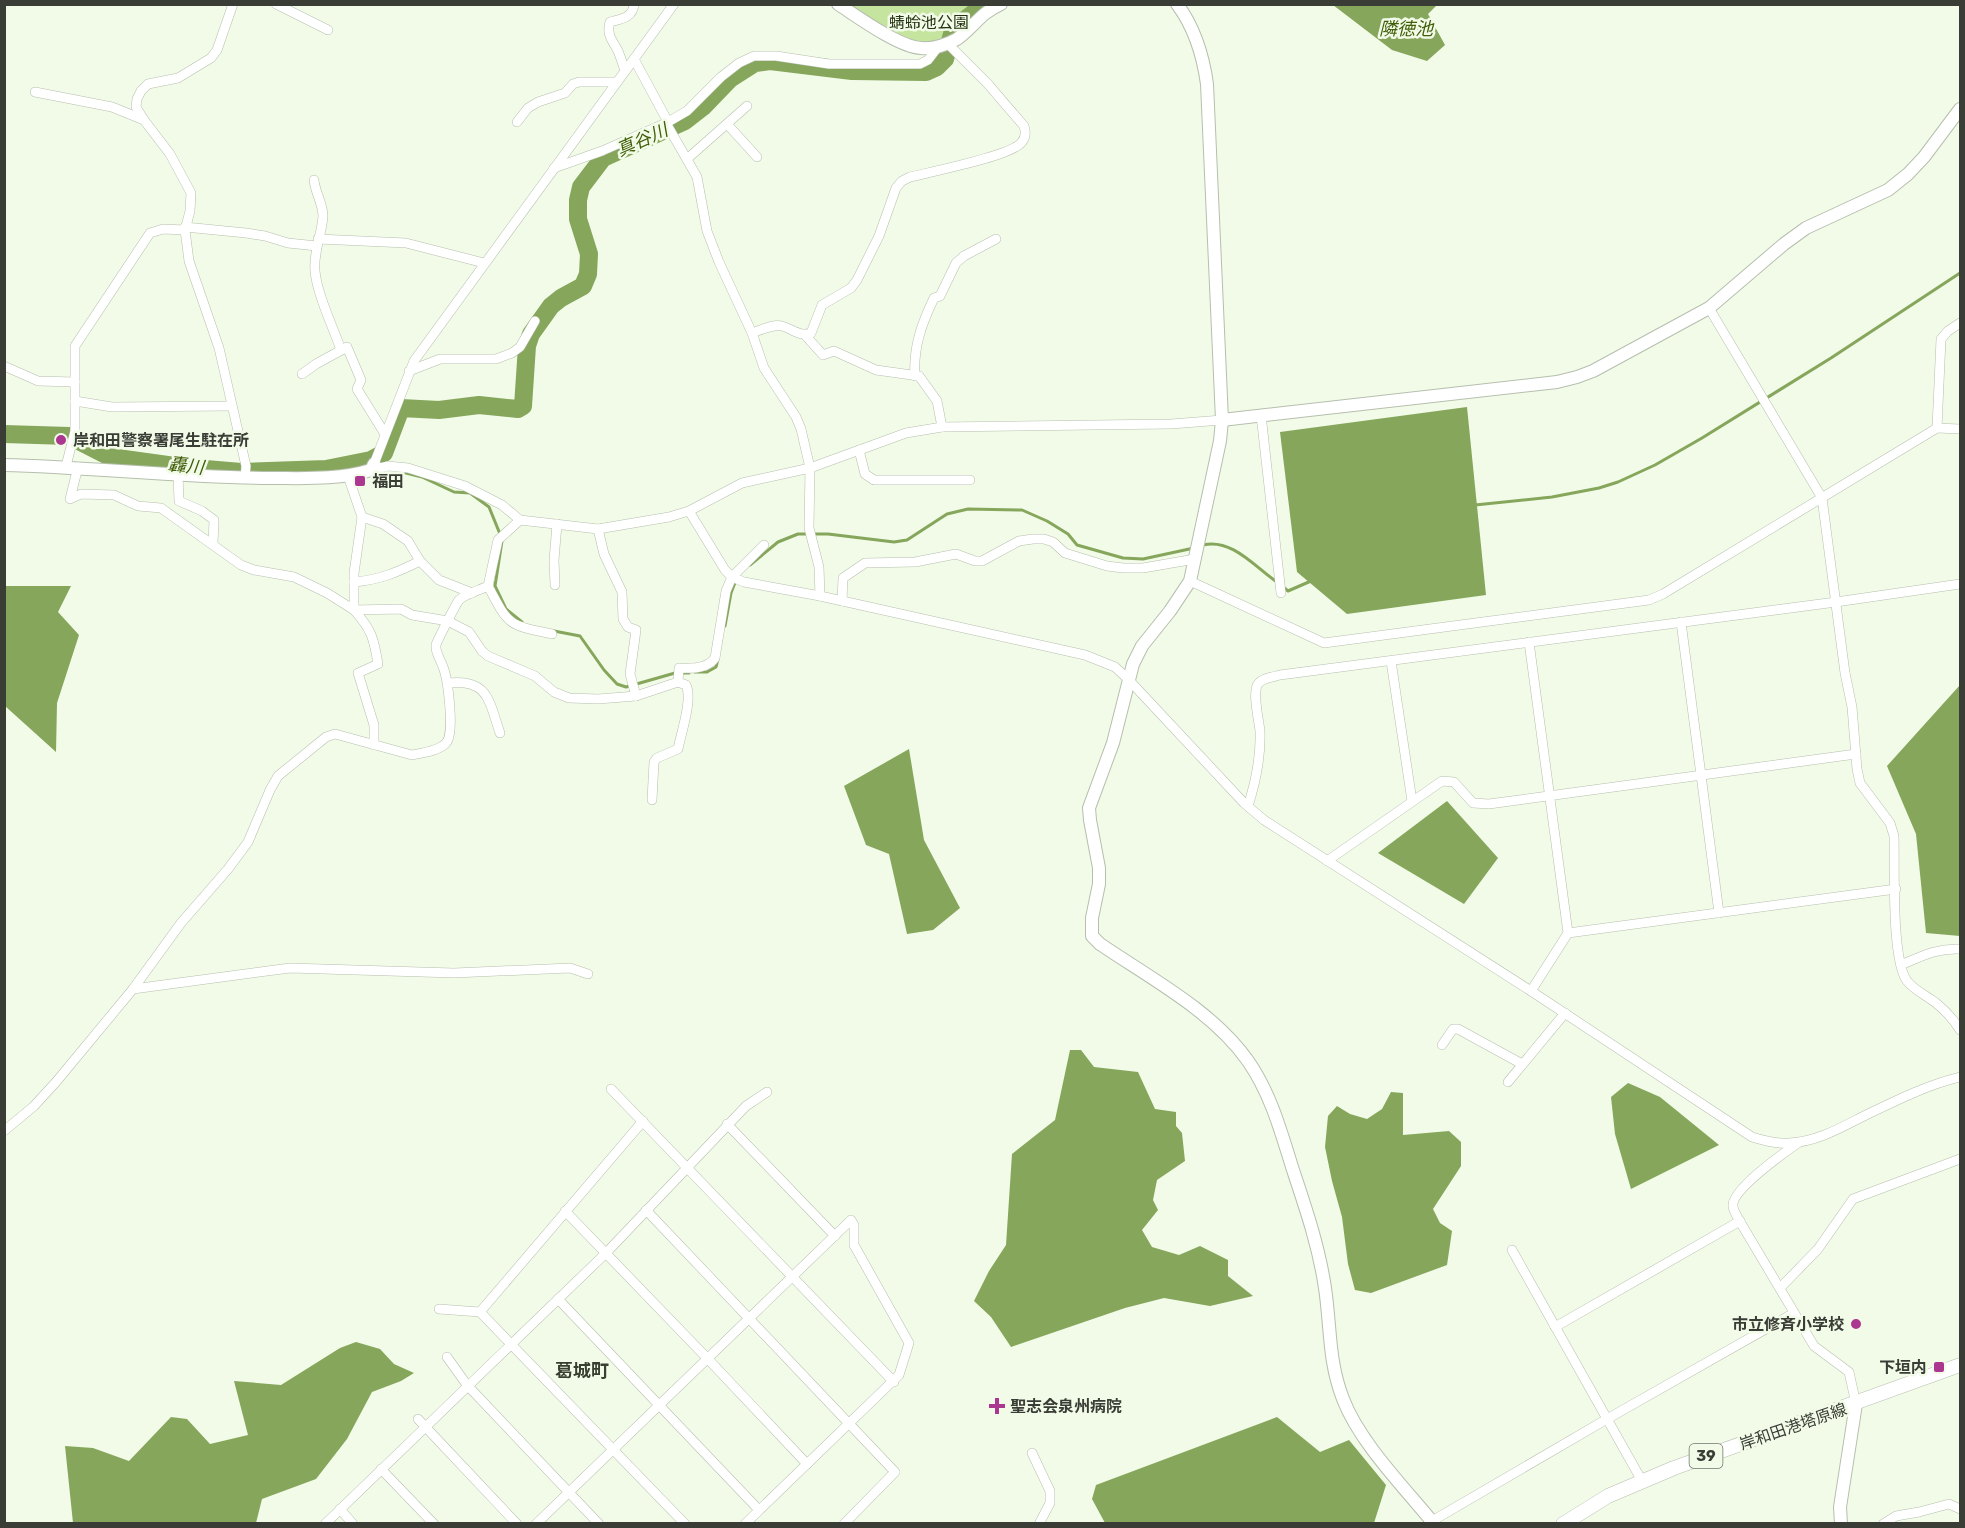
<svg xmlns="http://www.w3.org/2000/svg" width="1965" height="1528" font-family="Rubik,'Noto Sans JP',sans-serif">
<rect width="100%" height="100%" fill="#f2fbe8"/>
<path fill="#c5e59f" d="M847,5H979L954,23L946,38C934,42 922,43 910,40Z"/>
<g fill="#85a65b">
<path d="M1333,5H1437L1428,14L1445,45L1427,61L1392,50Z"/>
<path d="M1467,407L1486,595L1347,614L1297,572L1280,432Z"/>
<path d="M5,586H71L58,612L79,635L57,703L56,752L5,706Z"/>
<path d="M1960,685V936L1926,933L1916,834L1887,766Z"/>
<path d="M909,749L924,840L960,908L933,930L907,934L889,854L866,845L844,786Z"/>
<path d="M1447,801L1498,858L1464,904L1378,853Z"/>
<path d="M1070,1050H1081L1094,1067L1138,1072L1155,1109L1176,1112V1126L1182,1133L1185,1161L1157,1180L1153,1200L1158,1210L1142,1230L1152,1247L1179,1255L1200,1246L1228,1260V1276L1253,1296L1210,1306L1164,1298L1125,1308L1011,1347L991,1317L974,1301L989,1271L1006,1245L1012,1154L1055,1120Z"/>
<path d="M1628,1083L1660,1097L1719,1145L1631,1189L1615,1134L1611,1097Z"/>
<path d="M1391,1092L1403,1093V1135L1449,1131L1461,1142V1166L1433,1209L1440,1223L1452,1231L1447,1265L1371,1293L1355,1290L1348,1264L1342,1217L1332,1181L1325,1147L1328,1116L1337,1106L1350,1114L1367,1119L1382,1109Z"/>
<path d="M356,1342L380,1349L394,1364L414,1373L401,1381L372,1392L347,1439L316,1479L262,1499L256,1523H73L65,1446L93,1448L129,1461L171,1417L187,1419L210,1444L248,1435L234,1381L281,1385L340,1348Z"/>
<path d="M1277,1417L1320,1452L1349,1440L1386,1485L1374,1523H1105L1092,1499L1096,1485Z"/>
</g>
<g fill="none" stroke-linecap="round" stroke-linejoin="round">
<g stroke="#85a65b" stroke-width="3">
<path d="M402,472L422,477L454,492L470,493L489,507L500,534"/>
<path d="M1475,505L1552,497L1599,488L1618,482L1655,465L1702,438L1831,358L1960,273"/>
<path d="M502,541L495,586L506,609L522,622"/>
<path d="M1203,545C1232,538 1255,567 1277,582"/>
<path d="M750,565L778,542L798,534H828L894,542L907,540L947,514L968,509L1022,510L1047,521L1068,534L1077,545L1123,558L1143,559L1194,548"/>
<path d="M1282,586L1288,591L1311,581"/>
<path d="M725,626L731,593L736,580"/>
<path d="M554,631L580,636L604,670L617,684L626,687L675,673H689"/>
<path d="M695,672H707L716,667L718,659"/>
</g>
<path stroke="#85a65b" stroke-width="18" d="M4,434L69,436L110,457L182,467L241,472L326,469L371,460L384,453L401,408L439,410L479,405L518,409L523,406L527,346L531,334L551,306L561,298L583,286L588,274L589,254L578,219V200L581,187L603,158L685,121L703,107L730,79L755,63L770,61L852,71L926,72L937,67L945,59L952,34L957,26L985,4"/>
<defs>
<g id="street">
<path d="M276,4L328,30"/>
<path d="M634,59L668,122"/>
<path d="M625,71C623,65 621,58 618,51C613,41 606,35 610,22C621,19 633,18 634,4"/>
<path d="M35,92L112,107L144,120L170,154L191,193L190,211L185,230L189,261L219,348L246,466L245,478"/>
<path d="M144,120L136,107L137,99L141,91L148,84L178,78L211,58L217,50L233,4"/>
<path d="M517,122L528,108L538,102L565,93L573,84L579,82H617"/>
<path d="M666,123L697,177L707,231L719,262L752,333L764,368L796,417L801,429L810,468L809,528L819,567L820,596"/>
<path d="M727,124L757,157"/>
<path d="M687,159L747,106"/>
<path d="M554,168L602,151L668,122L687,111L721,77L739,63L754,56H776L829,64H920L928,60L938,47"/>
<path d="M314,180C315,192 323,204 323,216C322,234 313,252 315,271C317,294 333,327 341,350"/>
<path d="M185,227L246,233L265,236L288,243L317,246"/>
<path d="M318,239L406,243L484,263"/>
<path d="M1709,308L1822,498L1845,673L1852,707L1857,769L1860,783L1890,823L1894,836C1895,866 1891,959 1907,981C1915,991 1926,995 1936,1003C1946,1011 1954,1020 1960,1030"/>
<path d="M752,333C761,330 772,324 782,326C793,329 799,337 811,333L822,305L851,288L857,280L879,236L896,188L902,181L910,177C931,172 1010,156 1021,143C1026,138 1026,132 1024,126L987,83L948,44"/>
<path d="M805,335L823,355L834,351L876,370L919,376L937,401L942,427"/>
<path d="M4,366L38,381L75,382"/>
<path d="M409,371L440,359H496L512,353L520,347L535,321"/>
<path d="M302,374L316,364L347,347L361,380L357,389L385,434"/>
<path d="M915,376C913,347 922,323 934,298L940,296L956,263L964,256L996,239"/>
<path d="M75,401L112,407L231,406"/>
<path d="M1261,415L1281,593"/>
<path d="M1937,428L1960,429"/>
<path d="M859,450L865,474L874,480H970"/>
<path d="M374,464L414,361L674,4"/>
<path d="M66,466L75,431V346L150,233L163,229L185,230"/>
<path d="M78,467L70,499L81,494L114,495L138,506L161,508L241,565L254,570L294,577L327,593L354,610L401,609L412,615L448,621L469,632L482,651L488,656L535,676L554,692L569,698L598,699L636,696L678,682"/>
<path d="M371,470L388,466L408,468L465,486L502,505L520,520L598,529L669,517L689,511L742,483L810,468L906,433L942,427L1171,424L1222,420"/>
<path d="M178,475L179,501L202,511L214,520L213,544"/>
<path d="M348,476L362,517L354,573V610C372,630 374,639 378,664L358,673L374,725V745"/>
<path d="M689,511L725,570L732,577L744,582L820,596L1085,655L1115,667L1128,679L1244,803L1264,820L1531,991L1752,1137C1765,1141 1776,1144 1789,1143C1817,1142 1842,1127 1866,1115C1897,1100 1927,1085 1960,1077"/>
<path d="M362,517L383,524L408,541L420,561L439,580L472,593"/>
<path d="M598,529L604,554L622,592L623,619L628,627L636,630L630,674L636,696"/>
<path d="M1190,581L1324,643L1649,600L1663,594L1937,428L1941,339L1948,331L1960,323"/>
<path d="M354,582C379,580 398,572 420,561"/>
<path d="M555,585L554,560L557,524"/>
<path d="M488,586C509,626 508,625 552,634"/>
<path d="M842,601L843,578L865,563L915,562L956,554L975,561H982L1019,541L1033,539H1044L1053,542L1065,553L1107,566L1123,568H1143L1195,559"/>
<path d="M1681,622L1719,913"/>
<path d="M1529,642L1568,933L1531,991"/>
<path d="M1391,661L1412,801"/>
<path d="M448,683C489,678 489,702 500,733"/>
<path d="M652,800L654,762L657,758L678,749C681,733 693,699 686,685L678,682L679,668C691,669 707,669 715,658L726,591L732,577L764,545"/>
<path d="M1248,806C1256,781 1261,757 1260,731C1259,721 1252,692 1258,684C1262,678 1273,677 1280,675L1836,602L1960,584"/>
<path d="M1327,861L1442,781L1454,782L1473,803L1489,804L1856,754"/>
<path d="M1568,933L1896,889"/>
<path d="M1901,965C1922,956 1937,948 1960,949"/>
<path d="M133,989L290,968L454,973L570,968L588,974"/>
<path d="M1442,1045L1453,1029H1458L1522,1064"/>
<path d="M1508,1082L1565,1013"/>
<path d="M611,1089L894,1382"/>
<path d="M727,1124L835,1236"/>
<path d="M4,1131L34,1106L56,1082L133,989L181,923L228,869L248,842L270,790L278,776L326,737L335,734L412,755C422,753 439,751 446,743C455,734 448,679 443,667C441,660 435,653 436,645C437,641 456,604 459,600C465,594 480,590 488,586L498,540L520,520"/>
<path d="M1798,1143C1785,1152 1731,1190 1733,1206C1733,1210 1737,1216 1739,1220L1814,1346L1849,1372L1856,1404"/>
<path d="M646,1210L895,1472L844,1524"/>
<path d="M565,1211L707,1358L807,1464"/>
<path d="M1512,1250L1642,1481"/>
<path d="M1780,1288L1818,1249L1853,1199L1960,1159"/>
<path d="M558,1299L759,1510"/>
<path d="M439,1309L480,1312L685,1524"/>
<path d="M480,1312L643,1121"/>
<path d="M1555,1327L1740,1221"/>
<path d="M447,1357L467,1385L599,1524"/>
<path d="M418,1419L517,1524"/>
<path d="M1032,1453L1050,1491V1503L1039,1524"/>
<path d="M381,1469L434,1524"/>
<path d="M340,1509L353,1524"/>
<path d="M1432,1521L1607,1419L1794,1313"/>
<path d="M325,1524L606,1253L746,1106L767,1092"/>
<path d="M536,1524L851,1220L854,1225V1245L909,1343L899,1375L745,1524"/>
<path d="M1883,1524L1896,1516L1919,1512L1949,1504L1960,1509"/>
</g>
<g id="secondary">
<path d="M838,4C858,17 899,47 921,48C933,49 946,45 957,39C974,27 980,13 1001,4"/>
<path d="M1177,4C1195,28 1203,55 1207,84L1222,420L1220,441L1190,581L1170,611L1142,646L1133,664L1113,743L1089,808L1090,820L1099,868V884L1092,918V936L1100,944C1150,978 1213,1011 1248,1061C1271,1094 1281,1132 1293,1170C1306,1209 1319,1247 1325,1288C1331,1328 1328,1360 1343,1399C1360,1443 1404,1487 1434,1524"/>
<path d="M1222,420L1557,382L1577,377L1593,371L1709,308L1784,244L1806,228L1888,190L1908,174L1924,157L1960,109"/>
<path d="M4,465C93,467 182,478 271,478C304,478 339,480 371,470L374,464"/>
<path d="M1841,1524L1840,1507L1856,1404"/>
</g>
<path id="primary" d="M1563,1524L1608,1496L1674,1468L1960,1365"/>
</defs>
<use href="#street" stroke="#b6bfae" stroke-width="10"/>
<use href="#secondary" stroke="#b6bfae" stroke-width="14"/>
<use href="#primary" stroke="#b6bfae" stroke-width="15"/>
<use href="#street" stroke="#fff" stroke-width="9"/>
<use href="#secondary" stroke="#fff" stroke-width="12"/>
<use href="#primary" stroke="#fff" stroke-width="14"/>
</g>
<g fill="#ab3790" stroke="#f2fbe8" stroke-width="2">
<circle cx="61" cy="440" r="6"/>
<rect x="354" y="475" width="12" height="12" rx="3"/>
<circle cx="1856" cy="1324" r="6"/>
<rect x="1933" y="1361" width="12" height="12" rx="3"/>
<path d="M994 1397h6v6h6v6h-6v6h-6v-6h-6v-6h6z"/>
</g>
<g text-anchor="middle" stroke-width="5" stroke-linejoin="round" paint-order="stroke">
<rect fill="#f2fbe8" stroke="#71766b" stroke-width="1.5" x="1689.5" y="1444" width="33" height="24" rx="4.5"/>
<g font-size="15" font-weight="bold" fill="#3a3d36">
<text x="1706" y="1461">39</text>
</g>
<g font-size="16" fill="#253312" stroke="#f2fbe8">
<text x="929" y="28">蜻蛉池公園</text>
</g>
<g font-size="16" font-weight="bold" fill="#3a3d36" stroke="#f2fbe8" text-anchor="start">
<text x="73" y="446">岸和田警察署尾生駐在所</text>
<text x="372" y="487">福田</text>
<text x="1844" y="1330" text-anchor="end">市立修斉小学校</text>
<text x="1927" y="1373" text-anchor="end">下垣内</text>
<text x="1010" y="1412">聖志会泉州病院</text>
</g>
<g font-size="16" fill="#3a3d36" stroke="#f2fbe8">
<text transform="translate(1793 1426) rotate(-19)" y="6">岸和田港塔原線</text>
</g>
<g font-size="18" font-style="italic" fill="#415e09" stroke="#f2fbe8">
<text x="1406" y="35">隣徳池</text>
<text transform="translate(642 140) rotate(-24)" y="6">真谷川</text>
<text transform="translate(186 466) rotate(6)" y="6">轟川</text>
</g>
<g font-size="18" font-weight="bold" fill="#383f30" stroke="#f2fbe8">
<text x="582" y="1377">葛城町</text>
</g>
</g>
<rect width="1965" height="1528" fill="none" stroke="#3a3d36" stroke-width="12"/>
</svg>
